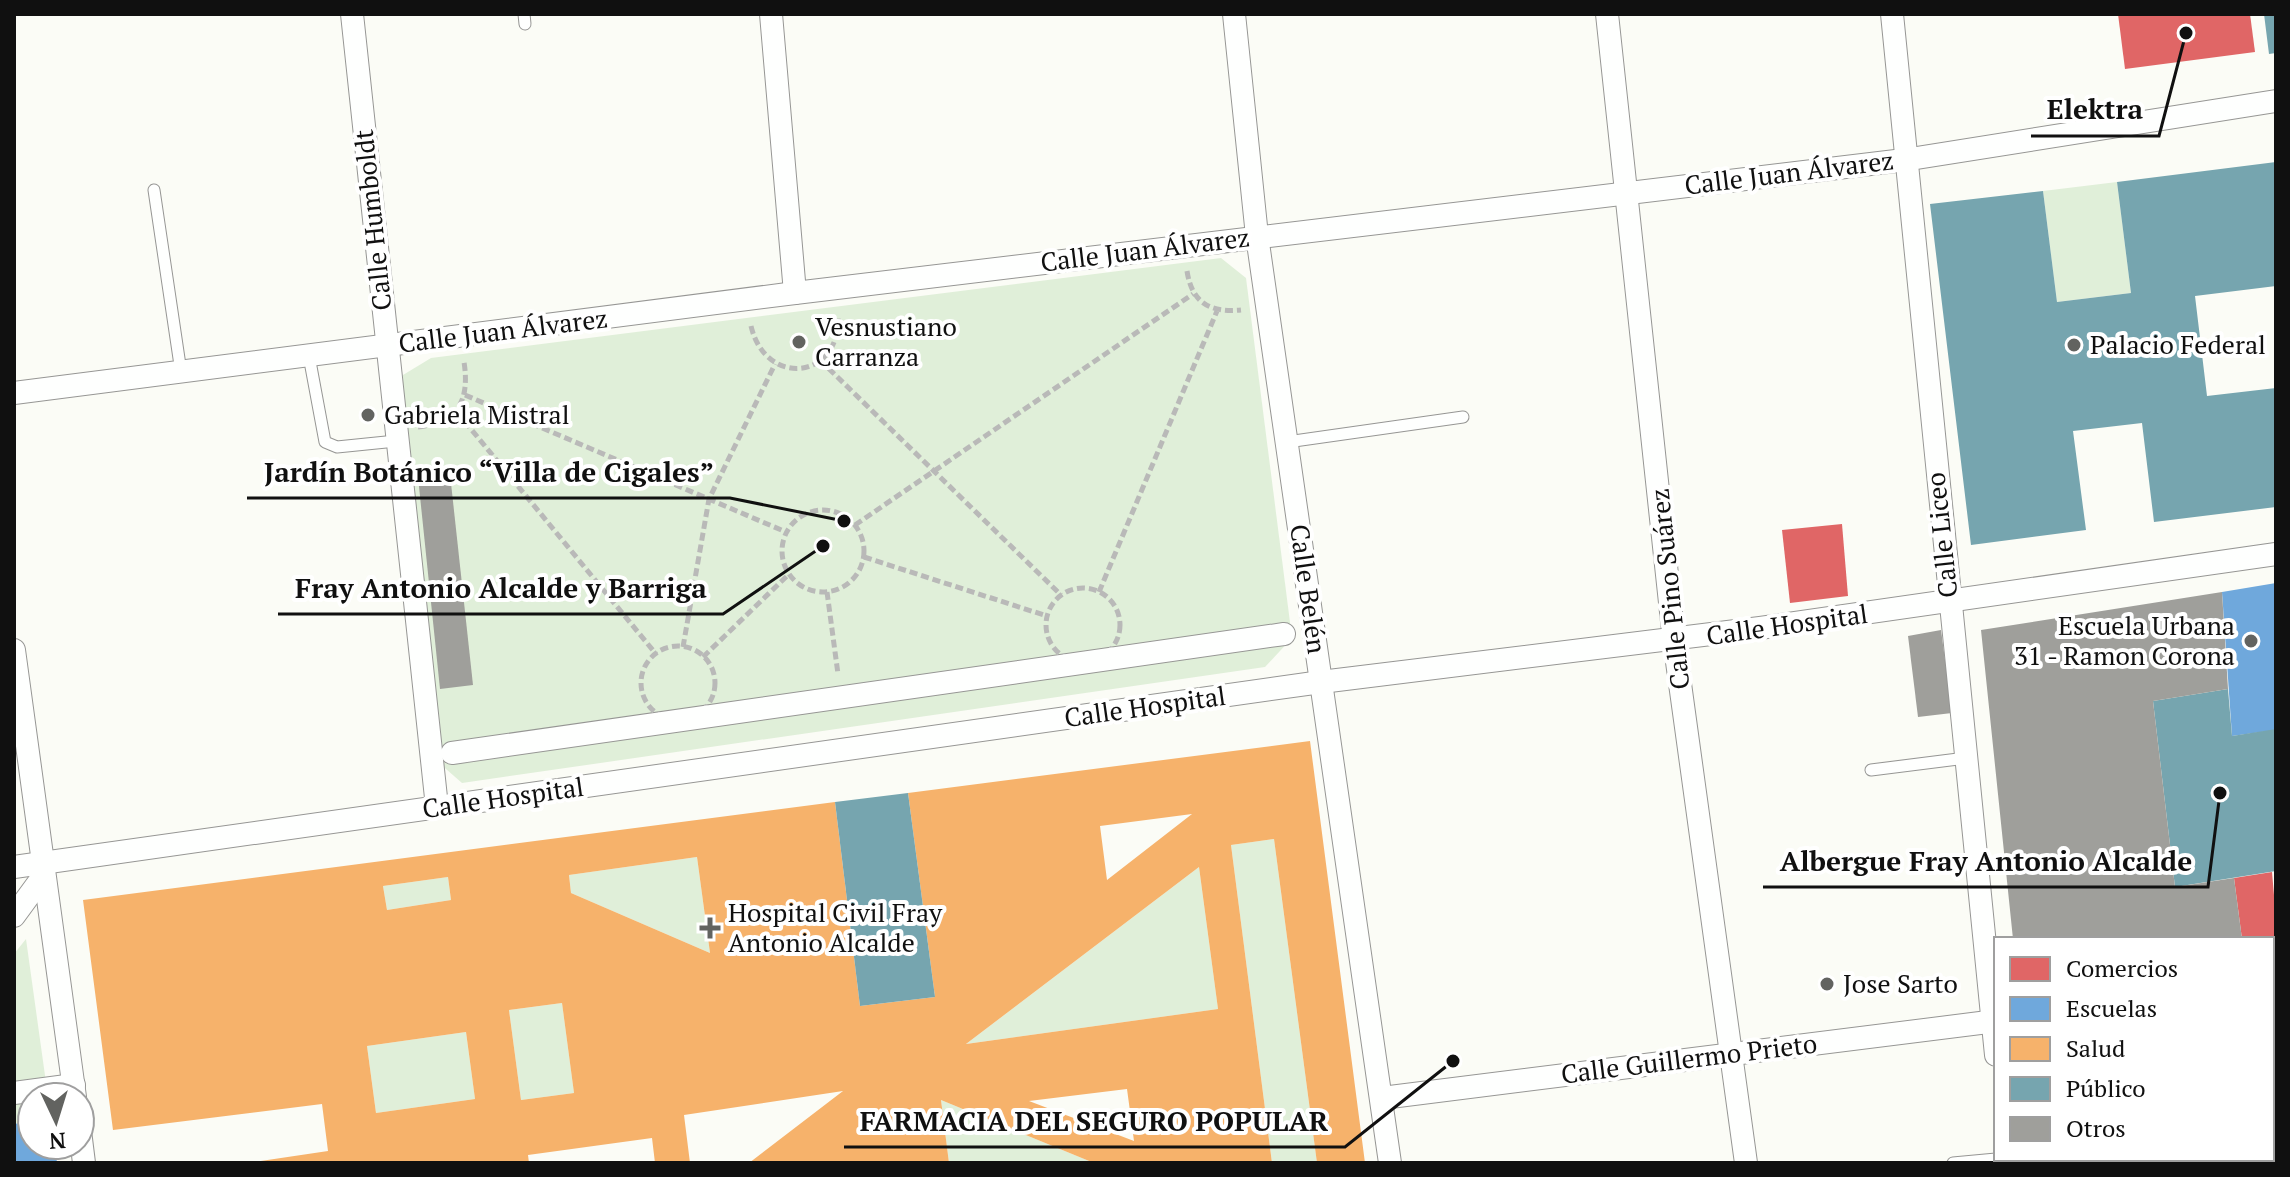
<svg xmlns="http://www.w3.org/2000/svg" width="2290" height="1177" font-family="'PT Serif',serif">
<rect width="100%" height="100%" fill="#fbfcf6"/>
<g fill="#e0efd9">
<path d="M2117,182L2131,293L2057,302L2043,191Z"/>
<path d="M1221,258L1246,278L1292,638L1265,667L462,783L438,762L398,403L403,375L431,358Z"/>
<path d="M1274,839L1317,1163H1272L1231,845Z"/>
<path d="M697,857L710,953L571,893L569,875Z"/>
<path d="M1199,867L1218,1009L966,1044Z"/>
<path d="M448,877L451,900L387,910L383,886Z"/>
<path d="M26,939L48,1097H32V1121L14,1124V954Z"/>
<path d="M562,1003L574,1093L521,1100L509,1010Z"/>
<path d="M466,1032L475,1099L376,1113L367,1046Z"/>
<path d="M941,1100L1094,1163H949Z"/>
</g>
<g fill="#e06666">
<path d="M2118,14H2250L2255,52L2125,69Z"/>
<path d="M1842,524L1848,596L1790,603L1782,530Z"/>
<path d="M2272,872L2276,918V974H2272V939H2242L2234,878Z"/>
</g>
<g fill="#6fa8dc">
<path d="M2276,583V730L2232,736L2222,592Z"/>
<path d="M32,1121V1145H55L57,1163H14V1124Z"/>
</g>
<path fill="#f6b26b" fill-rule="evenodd" d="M1310,741L1365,1163H1317L1274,839L1231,845L1272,1163H1094L941,1100L949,1163H749L843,1091L684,1115L690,1163H655L652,1138L528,1155L529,1163H248L328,1151L322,1104L113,1130L83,900L835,802L860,1006L935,997L908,793ZM1192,814L1107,880L1100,826ZM697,857L710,953L571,893L569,875ZM1199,867L1218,1009L966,1044ZM448,877L451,900L387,910L383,886ZM562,1003L574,1093L521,1100L509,1010ZM466,1032L475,1099L376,1113L367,1046ZM1127,1089L1134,1141L1029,1101Z"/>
<g fill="#76a5af">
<path d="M2264,14H2276V53L2269,54Z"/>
<path d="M2276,162V286L2195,296L2207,396L2276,388V507L2154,522L2142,423L2073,431L2086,530L1971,545L1930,204L2043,191L2057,302L2131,293L2117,182Z"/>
<path d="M2228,689L2232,736L2276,729V871L2175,887L2153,701Z"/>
<path d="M908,793L935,997L860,1006L835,802Z"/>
</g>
<g fill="#9f9f9b">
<path d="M450,474L473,685L440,689L418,477Z"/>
<path d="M2222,592L2228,689L2153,701L2175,887L2234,878L2242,939H2013L1981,630Z"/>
<path d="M1941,630L1952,713L1918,717L1908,636Z"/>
<path d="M2276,1012V1082H2272V1013Z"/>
</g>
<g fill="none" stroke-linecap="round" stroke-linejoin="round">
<defs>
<g id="lane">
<path d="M524,14L525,24"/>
<path d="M154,190L181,372"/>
<path d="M309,356L325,442L337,447L396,441"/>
<path d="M1287,442L1463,417"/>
<path d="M1871,770L1966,758"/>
<path d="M1953,1163L1996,1159"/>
</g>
<g id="street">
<path d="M352,14L437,807"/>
<path d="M771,14L795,293"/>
<path d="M1234,14L1257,236L1390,1163"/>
<path d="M1607,14L1674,640L1746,1163"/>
<path d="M1892,14L1996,1055"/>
<path d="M14,393L795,293L1904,160L2276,101"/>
<path d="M14,650L75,1097"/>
<path d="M452,753L1284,634"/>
<path d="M14,867L1321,682L1760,628L2276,554"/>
<path d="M14,916L44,875"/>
<path d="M2272,987L2276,986"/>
<path d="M14,1093L74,1085"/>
<path d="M1382,1098L1996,1021"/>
<path d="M80,1131L84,1163"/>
<path d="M2007,1159L2008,1163"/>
</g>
</defs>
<use href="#lane" stroke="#969694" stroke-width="13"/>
<use href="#street" stroke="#969694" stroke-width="24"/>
<g stroke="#b9b9b8" stroke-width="5" stroke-dasharray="8 4" stroke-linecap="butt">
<path d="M1187,271C1192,303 1210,313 1241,310"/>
<path d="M751,326C766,389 842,379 838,315"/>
<path d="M820,360L1061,595"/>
<path d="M465,395L786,532"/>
<path d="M457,412L656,654"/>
<path d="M418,427C458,423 470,400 464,362"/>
<circle cx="823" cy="551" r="41"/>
<path d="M855,525L1193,294"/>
<path d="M864,557L1047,616"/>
<circle cx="1083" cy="625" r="37"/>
<path d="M827,592L838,674"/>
<path d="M1099,592L1217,311"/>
<circle cx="678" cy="683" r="37"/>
<path d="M683,647L709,499L775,364"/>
<path d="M703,657L788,575"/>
</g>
<use href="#lane" stroke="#fefffe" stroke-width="11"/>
<use href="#street" stroke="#fefffe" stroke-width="22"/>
</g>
<g fill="#626360" stroke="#fff" stroke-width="3">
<circle cx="799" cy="342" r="8"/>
<circle cx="2074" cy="345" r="8"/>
<circle cx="368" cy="415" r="8"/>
<circle cx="2251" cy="641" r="8"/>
<path d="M706 916h8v8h8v8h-8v8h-8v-8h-8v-8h8z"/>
<circle cx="1827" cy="984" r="8"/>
</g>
<g text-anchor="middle" stroke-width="8" stroke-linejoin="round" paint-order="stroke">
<g font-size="26" fill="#101010" stroke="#fff">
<text transform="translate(1789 173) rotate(-7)" y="9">Calle Juan Álvarez</text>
<text transform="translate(373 220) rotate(-96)" y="9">Calle Humboldt</text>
<text transform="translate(1145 250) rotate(-7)" y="9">Calle Juan Álvarez</text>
<text transform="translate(503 331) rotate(-7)" y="9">Calle Juan Álvarez</text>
<text transform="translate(1942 535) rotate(-96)" y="9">Calle Liceo</text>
<text transform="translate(1308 589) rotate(82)" y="9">Calle Belén</text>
<text transform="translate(1670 589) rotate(-96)" y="9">Calle Pino Suárez</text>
<text transform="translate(1787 625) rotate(-8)" y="9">Calle Hospital</text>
<text transform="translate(1145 707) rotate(-8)" y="9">Calle Hospital</text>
<text transform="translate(503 798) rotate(-8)" y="9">Calle Hospital</text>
<text transform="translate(1689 1059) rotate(-7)" y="9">Calle Guillermo Prieto</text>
</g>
<g font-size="26" fill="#101010" stroke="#fff" text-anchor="start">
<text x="815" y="336">Vesnustiano<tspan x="815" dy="30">Carranza</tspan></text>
<text x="2090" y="354">Palacio Federal</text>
<text x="384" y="424">Gabriela Mistral</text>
<text x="2235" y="635" text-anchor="end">Escuela Urbana<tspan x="2235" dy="30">31 - Ramon Corona</tspan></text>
<text x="728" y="922">Hospital Civil Fray<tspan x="728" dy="30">Antonio Alcalde</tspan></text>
<text x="1843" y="993">Jose Sarto</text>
</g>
</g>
<path fill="none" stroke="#101010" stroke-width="3" d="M2186 33L2159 136H2031M844 521L730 498H247M823 546L723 614H278M2220 793L2208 887H1763M1453 1061L1345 1147H844"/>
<g fill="#101010" stroke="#fff" stroke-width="3">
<circle cx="2186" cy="33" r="8"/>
<circle cx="844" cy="521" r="8"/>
<circle cx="823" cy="546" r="8"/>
<circle cx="2220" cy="793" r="8"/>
<circle cx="1453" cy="1061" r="8"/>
</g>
<g font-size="28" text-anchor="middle" font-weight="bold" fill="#101010" stroke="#fff" stroke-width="8" stroke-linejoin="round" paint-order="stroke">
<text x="2095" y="119">Elektra</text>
<text x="489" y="482">Jardín Botánico “Villa de Cigales”</text>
<text x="501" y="598">Fray Antonio Alcalde y Barriga</text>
<text x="1986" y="871">Albergue Fray Antonio Alcalde</text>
<text x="1094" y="1131">FARMACIA DEL SEGURO POPULAR</text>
</g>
<rect width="2290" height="1177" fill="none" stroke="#101010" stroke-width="32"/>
<rect x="1994" y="937" width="280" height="224" fill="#ffffff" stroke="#9f9f9f" stroke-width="2"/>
<rect x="2010" y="957" width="40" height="24" fill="#e06666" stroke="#9f9f9f" stroke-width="2"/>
<text x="2066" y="977" font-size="24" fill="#101010">Comercios</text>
<rect x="2010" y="997" width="40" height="24" fill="#6fa8dc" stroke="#9f9f9f" stroke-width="2"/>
<text x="2066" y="1017" font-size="24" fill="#101010">Escuelas</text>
<rect x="2010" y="1037" width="40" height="24" fill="#f6b26b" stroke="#9f9f9f" stroke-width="2"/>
<text x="2066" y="1057" font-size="24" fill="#101010">Salud</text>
<rect x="2010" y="1077" width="40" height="24" fill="#76a5af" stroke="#9f9f9f" stroke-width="2"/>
<text x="2066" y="1097" font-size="24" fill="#101010">Público</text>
<rect x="2010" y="1117" width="40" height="24" fill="#9f9f9b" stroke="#9f9f9f" stroke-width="2"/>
<text x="2066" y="1137" font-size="24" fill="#101010">Otros</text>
<g transform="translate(56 1121) rotate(176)"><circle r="38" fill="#ffffff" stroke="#9f9f9f" stroke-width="2"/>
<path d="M0-6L14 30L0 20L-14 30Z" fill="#626360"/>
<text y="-12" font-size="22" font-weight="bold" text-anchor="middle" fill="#101010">N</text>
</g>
</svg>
